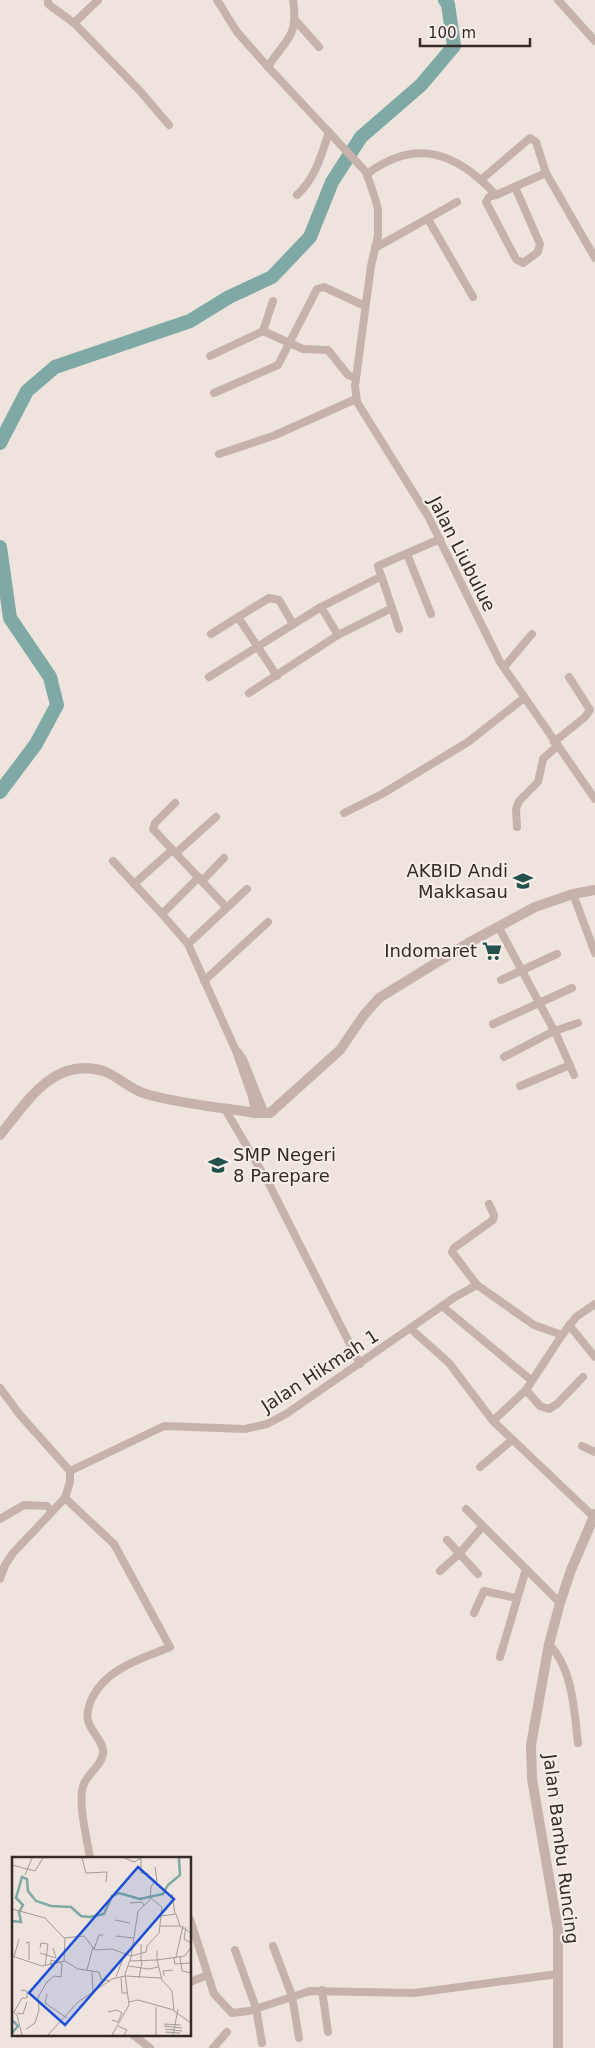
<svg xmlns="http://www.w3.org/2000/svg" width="595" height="2048" font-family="'DejaVu Sans',sans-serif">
<rect width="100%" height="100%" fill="#efe4dd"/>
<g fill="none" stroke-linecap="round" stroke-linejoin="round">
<g stroke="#7fa9a4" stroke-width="14">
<path d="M0,443L27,391L55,367L190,321L229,297L272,277L310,237L332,182L361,137L421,85L454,46L448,4L445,0"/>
<path d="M0,547L10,618L50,677L57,705L36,744L0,792"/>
</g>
<g stroke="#c6b2aa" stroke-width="8">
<path d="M48,0V4L74,23L98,0"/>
<path d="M217,0L237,32L268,67"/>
<path d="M293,0C299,38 285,39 268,67L366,172L374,195L378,209V236L371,266L355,386L357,402L428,516L500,662L595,799"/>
<path d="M558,0L595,41"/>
<path d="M296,21L319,47"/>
<path d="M74,23L140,91L169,125"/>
<path d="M367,174C417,137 457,153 496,195L546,173L595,258"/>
<path d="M482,179L530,138L536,142L546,173"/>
<path d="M297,195C316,177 321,156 329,132"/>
<path d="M496,195L489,197L486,202L516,259L523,263L538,252L540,244L515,187"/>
<path d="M428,219L473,297"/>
<path d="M375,248L457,202"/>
<path d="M263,331L303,349L328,350L348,375L356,378"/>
<path d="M210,356L263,331L273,301"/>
<path d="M214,393L278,365L317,289L324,287L365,306"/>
<path d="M219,454L273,436L356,399"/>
<path d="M407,554L431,614"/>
<path d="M321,607L338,635"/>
<path d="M238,617L277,676"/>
<path d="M399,629L378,566L440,539"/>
<path d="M211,634L269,598L279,600L293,624"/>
<path d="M504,667L532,634"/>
<path d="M209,677L321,607L380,577"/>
<path d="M249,693L338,635L392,608"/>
<path d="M554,742L585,717L590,710L569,677"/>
<path d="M175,803L155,823L153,829L226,907"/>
<path d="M344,813L382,794L468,742L524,698"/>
<path d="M517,827L516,809L519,801L538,782L543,759L557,746"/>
<path d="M176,853L216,817"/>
<path d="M113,861L162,914"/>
<path d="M202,881L224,858"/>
<path d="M134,884L172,850"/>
<path d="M247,889L188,944L236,1051L252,1097L255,1113"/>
<path d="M573,894L595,953"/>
<path d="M498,926L557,1036L574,1075"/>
<path d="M188,944L162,914L199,877"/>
<path d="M501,980L557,954"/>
<path d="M204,981L268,922"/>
<path d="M493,1024L572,988"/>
<path d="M238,1052L243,1059L265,1114"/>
<path d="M504,1057L552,1032L578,1023"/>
<path d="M520,1086L570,1065"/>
<path d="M225,1109L269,1184L360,1364"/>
<path d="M477,1285L452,1252L454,1248L493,1220L494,1215L489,1204"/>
<path d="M442,1306L531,1380"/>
<path d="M569,1325L595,1357"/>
<path d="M411,1329L449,1363L493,1421L594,1517"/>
<path d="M0,1388L20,1415L70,1471"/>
<path d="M526,1390L540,1406L549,1409L557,1404L583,1377"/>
<path d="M493,1421L526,1390L562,1335"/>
<path d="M582,1446L595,1452"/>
<path d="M480,1467L512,1440"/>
<path d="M65,1498L114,1544L170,1647C141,1659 107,1668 92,1698C89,1705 86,1713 88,1720C90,1732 105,1742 103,1754C101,1767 87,1773 83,1786C78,1805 87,1838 90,1858"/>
<path d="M466,1509L560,1603"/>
<path d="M0,1519L24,1505L47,1506L52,1511"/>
<path d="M447,1540L478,1574"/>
<path d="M440,1571L459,1554L483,1526"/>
<path d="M0,1579L5,1565L13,1553L65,1498L70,1482V1471L164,1426L245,1429L267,1424L286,1414L455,1297L477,1285L534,1325L562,1335L576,1317L595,1304"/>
<path d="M474,1613L484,1591L516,1598"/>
<path d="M549,1644C573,1669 574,1710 578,1743"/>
<path d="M500,1657L526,1569"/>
<path d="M190,1919L214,1994L232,2013L249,2011L310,1991L414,1993L558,1974"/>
<path d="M273,1946L292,1996L299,2038"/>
<path d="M235,1950L256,2008L262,2043"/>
<path d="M190,1982L208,1975"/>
<path d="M322,1990L328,2032"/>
<path d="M132,2034L150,2048"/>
<path d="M213,2048L227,2032"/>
</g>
<g stroke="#c6b2aa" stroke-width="10">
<path d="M0,1135C27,1102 55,1054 106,1072C120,1078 131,1090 146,1094C181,1104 219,1107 255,1113H270L340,1050L364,1015L379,998L470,942L535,907L573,894L595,890"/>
<path d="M558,2048V1930L532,1779L531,1745L549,1644L560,1603L571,1570L595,1514"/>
</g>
</g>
<defs>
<symbol id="university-bare" viewBox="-9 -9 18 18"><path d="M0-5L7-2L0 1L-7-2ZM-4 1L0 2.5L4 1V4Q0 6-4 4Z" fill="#23514d" stroke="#f7eee9" stroke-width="2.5" paint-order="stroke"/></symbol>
<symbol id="supermarket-bare" viewBox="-9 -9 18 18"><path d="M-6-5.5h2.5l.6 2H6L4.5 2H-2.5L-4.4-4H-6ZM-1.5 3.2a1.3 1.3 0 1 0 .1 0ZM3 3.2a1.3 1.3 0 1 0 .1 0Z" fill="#23514d" stroke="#f7eee9" stroke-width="2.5" paint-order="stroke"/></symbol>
<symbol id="school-bare" viewBox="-9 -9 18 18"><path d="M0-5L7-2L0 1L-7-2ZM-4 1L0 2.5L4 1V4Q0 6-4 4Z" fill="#23514d" stroke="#f7eee9" stroke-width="2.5" paint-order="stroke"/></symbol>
</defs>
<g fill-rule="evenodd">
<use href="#university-bare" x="509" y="867" width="28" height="28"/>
<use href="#supermarket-bare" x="478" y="937" width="28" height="28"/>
<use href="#school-bare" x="204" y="1151" width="28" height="28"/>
</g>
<g text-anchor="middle" stroke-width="4" stroke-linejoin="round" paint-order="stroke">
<g font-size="18" fill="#342b29" stroke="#f7eee9">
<text transform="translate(462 554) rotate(63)" y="6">Jalan Liubulue</text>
<text transform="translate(320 1371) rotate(-33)" y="6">Jalan Hikmah 1</text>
<text transform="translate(561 1849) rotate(83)" y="6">Jalan Bambu Runcing</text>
</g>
<g font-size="18" fill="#342b29" stroke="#f7eee9" text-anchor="end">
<text x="508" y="877">AKBID Andi<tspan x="508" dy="21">Makkasau</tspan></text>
<text x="477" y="957">Indomaret</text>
<text x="233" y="1161" text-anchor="start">SMP Negeri<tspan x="233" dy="21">8 Parepare</tspan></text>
</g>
</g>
<g transform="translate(12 1857)">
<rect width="179" height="179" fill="#efe4dd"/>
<path fill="none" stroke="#7fa9a4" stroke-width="2.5" d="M0,64L9,65L7,55L11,48L4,41L10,20L15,22L16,34L24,44L39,49L59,50L69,59L78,60L92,57L100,39L107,36L128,42L151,37L156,28L168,18L167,1M0,163L6,169L0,176"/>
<path fill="none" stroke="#a49a95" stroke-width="1" d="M70,1L74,16L95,15L94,25M112,1L122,5L129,1V16L137,17M0,8L23,14L31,1M13,18L20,1M160,37L163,57M139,41L150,50L149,59M118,46L130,45L132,49M0,52L33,61L52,81L72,79L83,93L100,92L119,99M103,63L118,66M148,69H168L179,76M174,70L172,82L179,86M104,79L121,81M14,86L17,85V103M129,87V105M179,90L173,99L145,103L150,123L160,134L162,154L179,166M28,91L29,86L36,87L33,109M82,92L87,78H91M28,96L44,101L41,91M0,99L30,109L53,104L66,112L87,115L89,122L98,124M119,99L134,95L135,89L147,76L149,59L164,57L168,69M2,100L7,82M164,100L171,69M168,100L170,114L179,116M162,101L163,107L179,106M52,104L53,81M118,104L145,103V94M39,108V103L49,106M116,109L137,112L146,110M75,113L81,90M80,114L81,135M152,119L151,114L161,113M104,120L113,96M109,120L110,136H116M127,121L130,105M35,137L33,146L55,161M117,145L126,143L162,153M144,150V178M0,154L5,158L10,178M2,155L10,141H15V134L9,133M96,155L105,153L110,156L106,165L100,163M5,156L11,157L15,145M152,167L169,168M106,169L115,173L112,178M152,169L170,171M14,172L23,166L27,153L26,140L35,125L42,119L49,120L50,106M153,172L170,174M153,175L168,176M36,178L66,145L100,122L113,119L149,121M100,178L117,148L113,117L119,100L126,54L138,43L139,29L145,24L143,10M161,178L166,152"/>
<path fill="#1d4ed8" fill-opacity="0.15" stroke="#1d4ed8" stroke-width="2.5" d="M126,10L162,42L53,168L17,136Z"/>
<rect width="179" height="179" fill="none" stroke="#342b29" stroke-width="2.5"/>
</g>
<path d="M420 38v8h110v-8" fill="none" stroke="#342b29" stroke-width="2.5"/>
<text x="428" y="38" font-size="15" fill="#342b29" stroke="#f7eee9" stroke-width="4" paint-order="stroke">100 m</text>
</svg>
